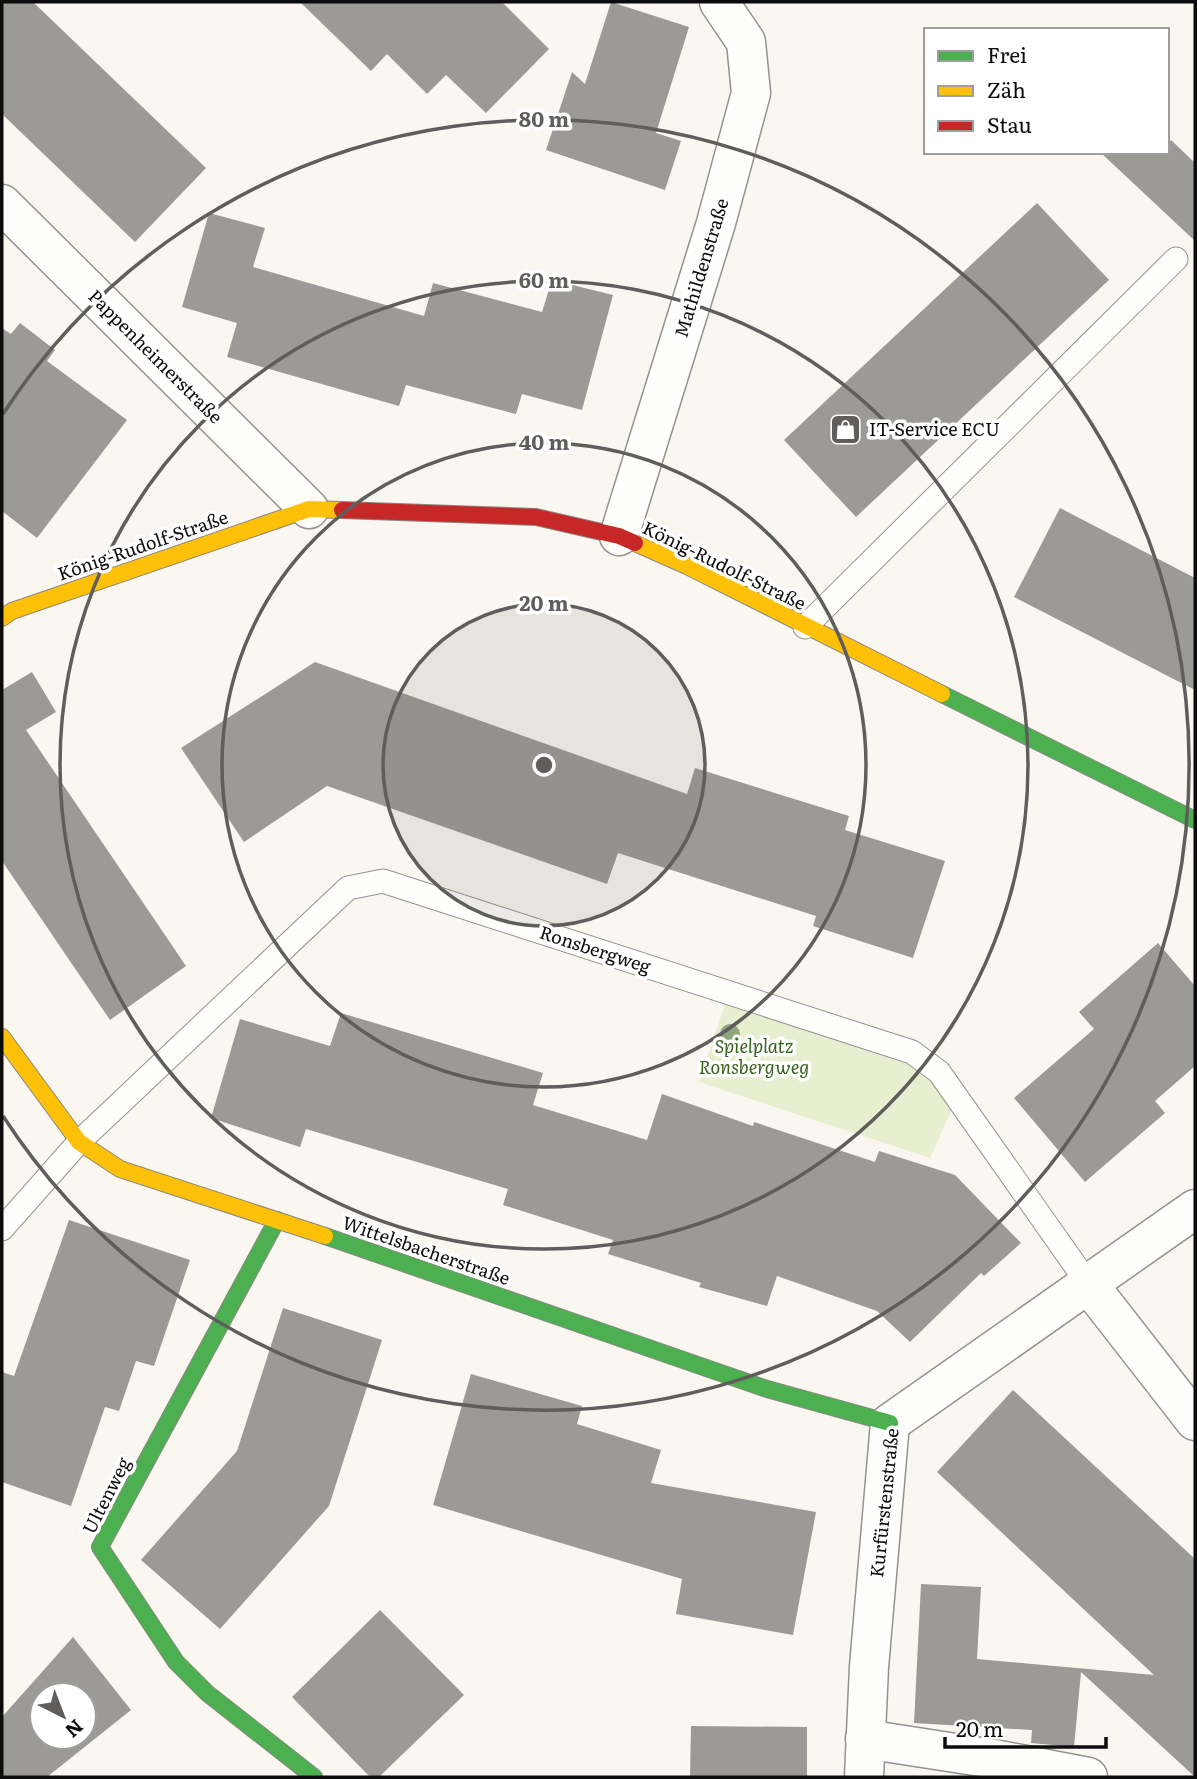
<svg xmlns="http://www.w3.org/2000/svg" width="1197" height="1779" font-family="Literata,serif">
<rect width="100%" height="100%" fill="#faf7f0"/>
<path fill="#e7efd0" d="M725,1004L910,1065L931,1079L953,1107L930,1158L699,1082Z"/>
<g fill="#9c9a96" fill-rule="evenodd">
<path d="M2,2H33L206,168L135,242L2,114Z"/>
<path d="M300,2H502L549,49L486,113L446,75L427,94L387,54L371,71Z"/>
<path d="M611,2L689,27L656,133L681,141L665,190L546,150L572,72L585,84Z"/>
<path d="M1171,140L1195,163V241L1100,152H1167V145Z"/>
<path d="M1037,203L1109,280L856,517L784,440Z"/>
<path d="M209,213L265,228L253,267L424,316L433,283L542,312L552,280L613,295L582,410L522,394L516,414L406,385L399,406L227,357L237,323L182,307Z"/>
<path d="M20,323L55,350L47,361L127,420L37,538L2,511V328L11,334Z"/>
<path d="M1060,508L1195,578V690L1014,597Z"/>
<path d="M315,662L687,794L695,768L849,816L845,830L945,861L913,958L813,926L816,916L618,853L607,884L327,786L244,842L181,748Z"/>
<path d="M32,672L56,712L26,730L186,966L110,1020L2,861V690Z"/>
<path d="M1158,943L1195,986V1066L1155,1101L1165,1113L1085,1182L1014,1098L1094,1029L1079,1012Z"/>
<path d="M341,1013L543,1073L533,1105L647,1140L662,1094L753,1126L754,1122L875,1162L879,1151L955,1175L1021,1243L984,1276L981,1273L910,1342L877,1311L777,1276L767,1306L699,1287L701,1283L608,1254L613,1240L503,1205L508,1189L306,1129L300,1147L211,1118L240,1019L330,1046Z"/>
<path d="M69,1220L190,1260L154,1366L136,1361L119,1411L105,1407L71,1506L2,1482V1372L14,1376Z"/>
<path d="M283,1308L382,1340L329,1506L220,1629L141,1560L237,1451Z"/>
<path d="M471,1374L582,1406L577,1424L661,1450L651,1483L816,1512L793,1635L676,1614L682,1579L433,1505Z"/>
<path d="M1013,1390L1195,1559V1777L1081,1672L1074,1747L1031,1743L1032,1730L914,1723L921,1584L981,1587L977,1659L1154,1675L937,1472Z"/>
<path d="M380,1610L464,1695L379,1777H370L292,1697Z"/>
<path d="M73,1637L131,1710L47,1777H2V1717ZM42,1695H84V1737H42Z"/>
<path d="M691,1726L807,1727V1777H690Z"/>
</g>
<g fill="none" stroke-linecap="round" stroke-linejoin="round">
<defs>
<g id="lane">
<path d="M805,627L1176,259"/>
<path d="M2,1229L79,1142L348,888L383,881L912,1052L939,1072L1089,1285"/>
</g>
<g id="street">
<path d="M2,204L309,509"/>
<path d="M619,536L716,223L751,93L746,42L719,2"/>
<path d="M1089,1285L1195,1421"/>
<path d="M865,1739L994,1759L1088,1777"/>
<path d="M864,1777L869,1667L890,1423L1195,1209"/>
</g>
<g id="fast">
<path d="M942,694L1195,820"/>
<path d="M277,1220L100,1547L176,1662L207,1693L314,1777"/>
<path d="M325,1236L767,1389L890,1423"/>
</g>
<g id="slow">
<path d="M635,543L687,566L942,694"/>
<path d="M2,618L12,611L309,509L342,510"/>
<path d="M2,1037L79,1142L120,1169L325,1236"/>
</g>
<path id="jam" d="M342,510L536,517L619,536L635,543"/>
</defs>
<use href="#lane" stroke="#93928f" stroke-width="25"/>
<use href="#street" stroke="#93928f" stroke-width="41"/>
<use href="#fast" stroke="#8a8885" stroke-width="18"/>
<use href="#slow" stroke="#8a8885" stroke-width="18"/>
<use href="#jam" stroke="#8a8885" stroke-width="18"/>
<use href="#lane" stroke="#fefefd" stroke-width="23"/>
<use href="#street" stroke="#fefefd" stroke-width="38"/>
<use href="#fast" stroke="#4caf50" stroke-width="16"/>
<use href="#slow" stroke="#ffc107" stroke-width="16"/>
<use href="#jam" stroke="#c62828" stroke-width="16"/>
</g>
<circle fill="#8fa57c" cx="730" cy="1034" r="10"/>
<circle cx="544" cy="765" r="161" fill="#5f5e5c" fill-opacity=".12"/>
<g fill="none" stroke="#5f5e5c" stroke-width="3.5">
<circle cx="544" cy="765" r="161"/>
<circle cx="544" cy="765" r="322"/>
<circle cx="544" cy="765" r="484"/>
<path d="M3 414A645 645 0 1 1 3 1116"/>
</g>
<defs>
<symbol id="shop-square" viewBox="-11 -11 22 22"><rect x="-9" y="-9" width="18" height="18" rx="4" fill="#5f5e5c" stroke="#fff"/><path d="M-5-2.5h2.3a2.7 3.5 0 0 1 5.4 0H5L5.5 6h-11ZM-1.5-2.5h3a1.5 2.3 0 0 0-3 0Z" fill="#fff"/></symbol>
</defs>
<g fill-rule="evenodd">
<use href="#shop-square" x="828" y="412" width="35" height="35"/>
</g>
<g text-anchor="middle" stroke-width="7" stroke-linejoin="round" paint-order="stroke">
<g font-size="18" fill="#0c0c0c" stroke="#fff">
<text transform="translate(702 268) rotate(-73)" y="6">Mathildenstraße</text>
<text transform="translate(155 357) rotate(45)" y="6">Pappenheimerstraße</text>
<text transform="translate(143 546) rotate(-19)" y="6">König-Rudolf-Straße</text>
<text transform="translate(724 566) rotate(26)" y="6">König-Rudolf-Straße</text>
<text transform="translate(595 950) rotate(18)" y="6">Ronsbergweg</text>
<text transform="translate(426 1251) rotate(19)" y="6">Wittelsbacherstraße</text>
<text transform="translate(107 1496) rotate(-63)" y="6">Ultenweg</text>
<text transform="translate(885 1503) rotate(-84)" y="6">Kurfürstenstraße</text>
</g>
<g font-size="18" fill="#0c0c0c" stroke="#fff" text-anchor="start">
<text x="869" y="436">IT-Service ECU</text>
</g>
<g font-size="18" font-style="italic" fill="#37621e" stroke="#fff">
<text x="754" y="1053">Spielplatz<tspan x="754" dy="21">Ronsbergweg</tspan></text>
</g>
</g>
<circle cx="544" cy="765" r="10" fill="#5f5e5c" stroke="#fff" stroke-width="3.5"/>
<g font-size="21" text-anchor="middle" font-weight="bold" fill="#5f5e5c" stroke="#fff" stroke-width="7" stroke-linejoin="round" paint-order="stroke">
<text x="544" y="127">80 m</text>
<text x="544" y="288">60 m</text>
<text x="544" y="450">40 m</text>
<text x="544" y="611">20 m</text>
</g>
<rect width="1197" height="1779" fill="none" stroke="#0c0c0c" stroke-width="7"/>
<rect x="924" y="28" width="245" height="126" fill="#ffffff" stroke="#9e9e9e" stroke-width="2"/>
<rect x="938" y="51" width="35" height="10" fill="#4caf50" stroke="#9e9e9e" stroke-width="2"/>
<text x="987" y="63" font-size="21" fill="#0c0c0c">Frei</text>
<rect x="938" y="86" width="35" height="10" fill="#ffc107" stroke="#9e9e9e" stroke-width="2"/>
<text x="987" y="98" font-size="21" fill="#0c0c0c">Zäh</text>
<rect x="938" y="121" width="35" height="10" fill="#c62828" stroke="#9e9e9e" stroke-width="2"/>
<text x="987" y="133" font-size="21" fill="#0c0c0c">Stau</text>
<g transform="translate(63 1716) rotate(138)"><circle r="33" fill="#ffffff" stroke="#9e9e9e" stroke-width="2"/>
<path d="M0-5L12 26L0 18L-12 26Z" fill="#5f5e5c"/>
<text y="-10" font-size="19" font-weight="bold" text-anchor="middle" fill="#0c0c0c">N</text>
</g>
<path d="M945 1737v10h161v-10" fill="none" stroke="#0c0c0c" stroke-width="3.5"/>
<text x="956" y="1737" font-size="21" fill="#0c0c0c" stroke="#ffffff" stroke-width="5" paint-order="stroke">20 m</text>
</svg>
